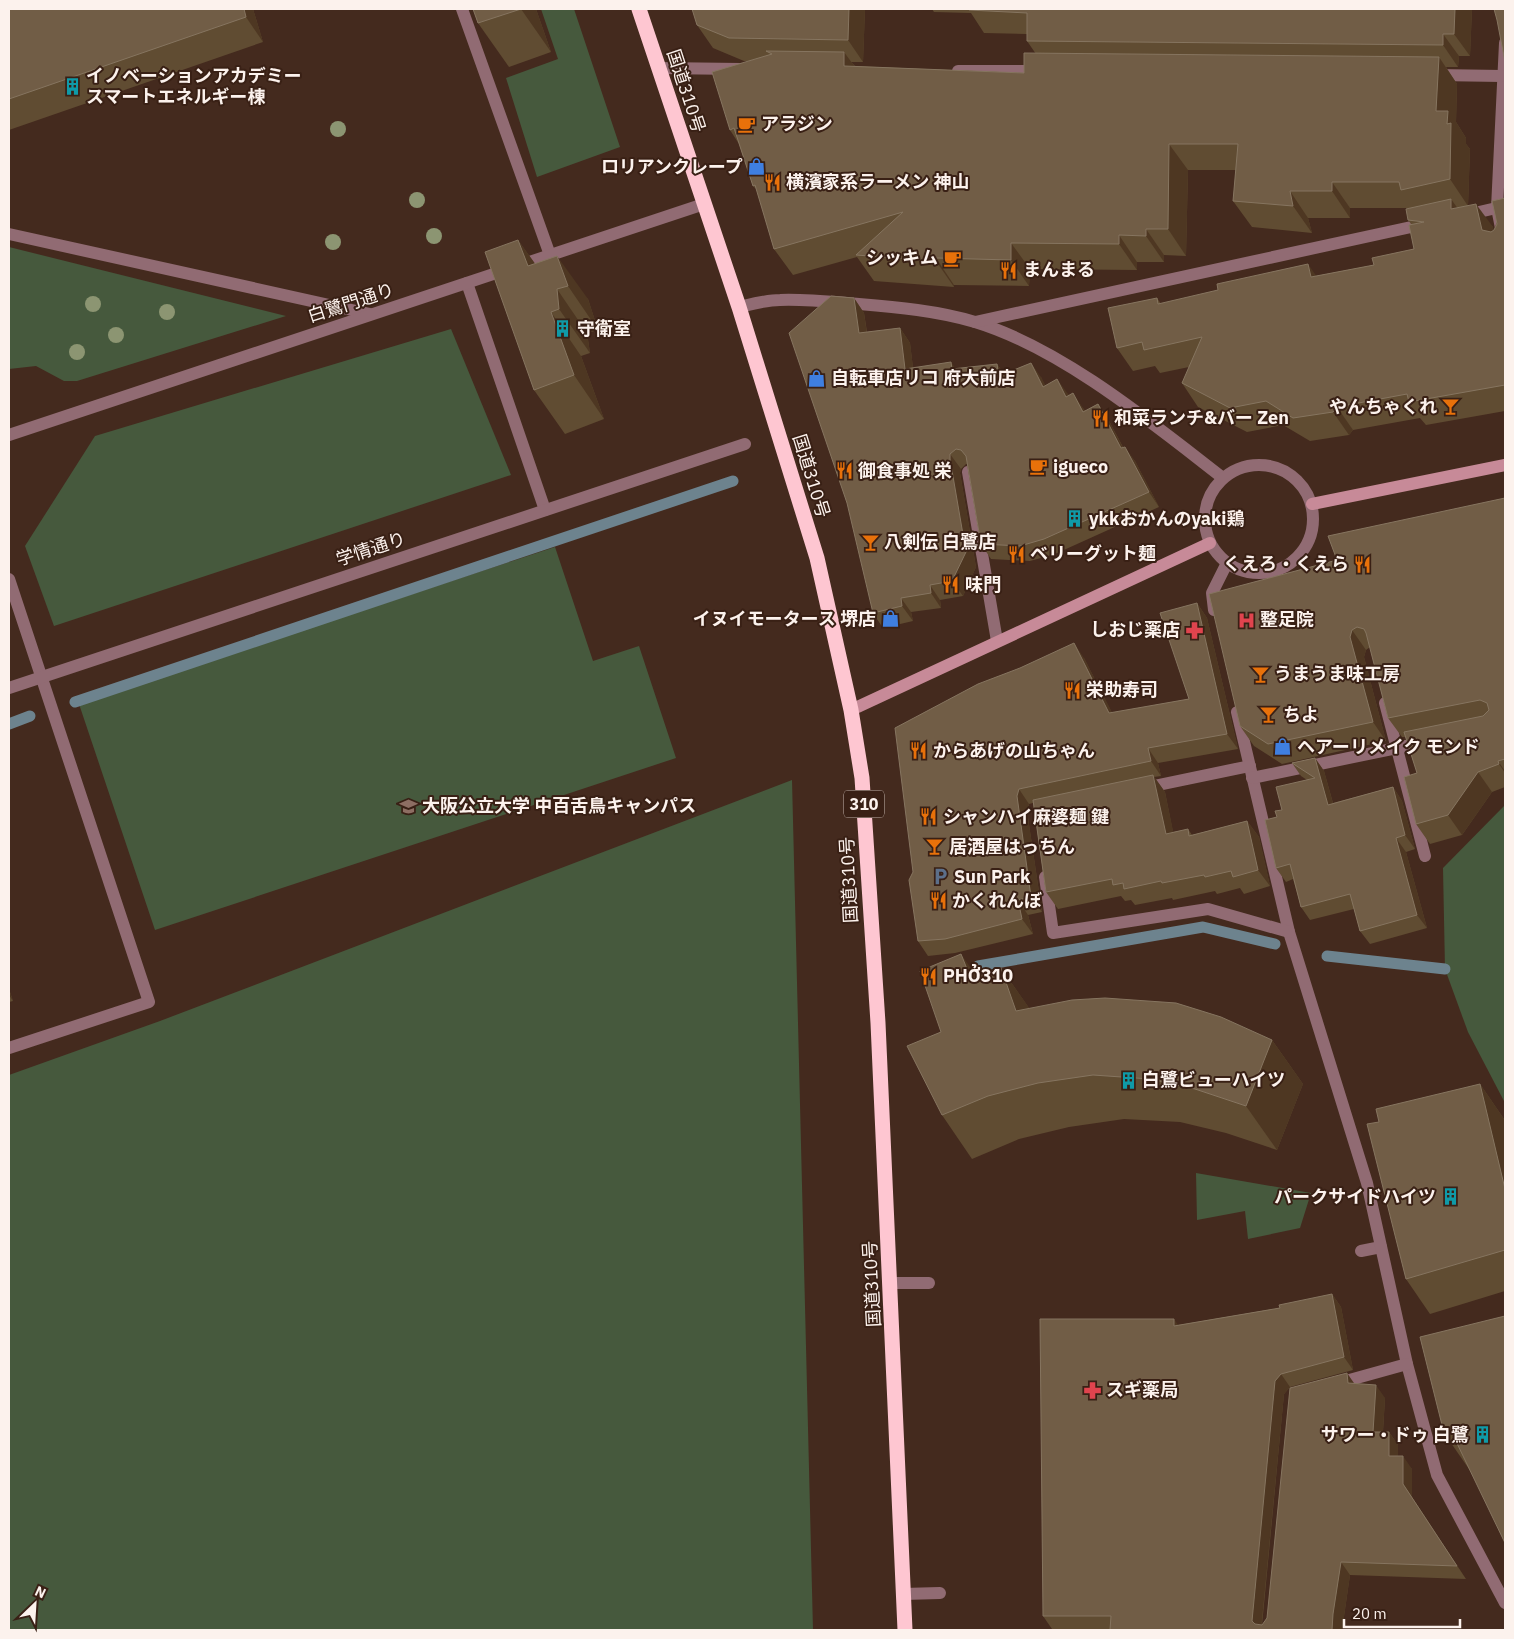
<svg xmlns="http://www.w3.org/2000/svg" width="1514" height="1639" font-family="'IBM Plex Sans','Noto Sans JP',sans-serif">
<rect width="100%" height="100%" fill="#442a1e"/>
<g fill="#46593d">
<path d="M541,9H574L620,147L537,177L506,78L558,59Z"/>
<path d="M9,247L286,316L77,381H64L36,366L9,369Z"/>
<path d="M451,329L511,475L54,626L25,546L95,436Z"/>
<path d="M555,547L593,661L639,646L676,758L155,930L79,704Z"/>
<path d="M792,780L813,1630H9V1075L160,1021Z"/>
<path d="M1505,805V1103L1468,1032L1445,969L1443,868Z"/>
<path d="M1196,1173L1311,1193L1300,1228L1248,1239L1245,1211L1197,1220Z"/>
</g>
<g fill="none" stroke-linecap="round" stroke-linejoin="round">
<g stroke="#6d838e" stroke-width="11">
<path d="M75,702L733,481"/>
<path d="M9,724L30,716"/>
<path d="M1327,956L1445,969"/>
<path d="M978,966L1203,927L1275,944"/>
</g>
<g stroke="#916b73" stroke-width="12">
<path d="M462,9L550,255"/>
<path d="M9,234L370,314"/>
<path d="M467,283L545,510"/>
<path d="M9,435L704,204"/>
<path d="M968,472L997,641"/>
<path d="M9,579L149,1002L9,1048"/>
<path d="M9,688L745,444"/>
<path d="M1361,1251L1381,1247"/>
<path d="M891,1283H929"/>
<path d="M903,1594L940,1593"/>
</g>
<g stroke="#916b73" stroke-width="12">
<path d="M1505,43L1497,208L1505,248"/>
<path d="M658,68L741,69"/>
<path d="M958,71H1041"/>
<path d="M1436,75L1502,76"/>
<path d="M1466,215L1505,206"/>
<path d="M739,307C752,304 767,300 780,300C806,299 833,302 859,304C896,307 939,311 975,322C1061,348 1152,423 1223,478"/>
<path d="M975,322L1425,224"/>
<circle cx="1259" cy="519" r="54"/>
<path d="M1214,610L1212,593L1227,563"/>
<path d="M1385,703L1425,856"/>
<path d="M1237,712L1289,932L1367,1183L1407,1364L1437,1475L1505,1603"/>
<path d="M1252,778L1426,742"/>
<path d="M1144,788L1250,766"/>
<path d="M1045,877L1053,933L1208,909L1289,932"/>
<path d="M1335,1384L1407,1364"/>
</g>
<g stroke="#c78a98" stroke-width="12">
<path d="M1312,504L1505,465"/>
<path d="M851,710L1210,543"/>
</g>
<path stroke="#fec6d1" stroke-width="15" d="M639,9L739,307L817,558L851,710L862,778L878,1023L905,1630"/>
</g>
<g fill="#8c9572">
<circle cx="338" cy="129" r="8"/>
<circle cx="417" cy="200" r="8"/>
<circle cx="434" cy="236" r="8"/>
<circle cx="333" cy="242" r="8"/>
<circle cx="93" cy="304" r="8"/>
<circle cx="167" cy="312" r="8"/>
<circle cx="116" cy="335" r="8"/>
<circle cx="77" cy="352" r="8"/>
</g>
<g fill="#604c32">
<path d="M9,9H253L263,42L9,130Z"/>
<path d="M473,9H536L551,52L509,67L478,23Z"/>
<path d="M865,9L863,62H851L855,66L1024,73L1036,54L1027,41V34L984,33L971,13L934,12L932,9H1472L1470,56H1459L1458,67H1446L1457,84L1456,122L1466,138V144L1470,149L1468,206L1493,227V231L1494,230L1505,198V411L1426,425L1420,418L1353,430L1349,435L1310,441L1283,425L1247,432L1198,407L1182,383L1189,367L1160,373L1155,366L1133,371L1117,348L1157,298L1161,304L1316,276L1374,265L1414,249L1411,224L1408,220L1410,208H1350V218H1308L1312,233L1252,227L1233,201L1236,170H1188L1186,256L1164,255V262H1137V270L1030,269L1029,286L954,285V287L874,281L857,257L793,275L774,249L757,190L753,186L739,144L730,130L749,61H744L713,48L697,25Z"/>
<path d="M518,240L535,264L588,299L598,330L587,333L590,353L581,356L604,419L565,434L534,390Z"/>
<path d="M854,298L864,313L867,332L900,328L910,343L913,368L955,369L997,364L1004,374L1041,377L1045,386L1068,394L1069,396L1083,408L1085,411L1098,404L1108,419L1123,447L1135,461L1159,507L1055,554L1030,561L991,559L981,544L967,464H966L961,469L960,473L976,567L963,596L940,600L941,608L911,612L913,621L883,628L873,613Z"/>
<path d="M1505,498V787L1492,792L1462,835L1430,844L1416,824L1417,773L1406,737H1402L1388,718L1370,647L1366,650L1364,657L1386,741L1282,764L1254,746L1240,726L1337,560Z"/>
<path d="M1197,603L1207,618L1238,749L1158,763L1161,776L1154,777L1165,792L1173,832L1188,829L1192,835L1247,821L1259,837L1270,886L1244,894L1240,888L1217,894L1215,891L1173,900L1172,898L1135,905L1131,900L1125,901L1121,896L1058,909L1046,892L1033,803L1029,804L1027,811L1042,912L1028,915L1033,934L955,953L928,956L918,941L1084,658L1112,713L1189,699Z"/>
<path d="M1315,758L1324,771L1333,803L1393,787L1402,801L1415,849L1406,852L1427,928L1370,944L1360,931L1354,909L1310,920L1301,907L1293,879L1286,882L1276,868L1282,810L1307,780L1301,776L1292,763Z"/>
<path d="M1001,968L1029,1008L1272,1040L1303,1084L1277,1150L1226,1133L1180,1122L1124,1119L1069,1127L1019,1139L972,1159L942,1115L941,1032L977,977Z"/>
<path d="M9,989L13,1001L9,1002Z"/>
<path d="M1480,1084L1504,1119L1505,1123V1291L1430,1314L1406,1279L1379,1122Z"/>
<path d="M1332,1294L1341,1307L1353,1370L1290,1387L1284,1394L1262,1625L1267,1618L1347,1373L1353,1383L1385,1398L1383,1432H1389L1398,1445V1456L1412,1469V1497L1466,1579L1350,1575L1342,1630H1110V1629H1052L1043,1616L1178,1325L1280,1308Z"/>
<path d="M1505,1316L1469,1469L1444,1433Z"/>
</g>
<g fill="#4e3722">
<path d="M244,9H253L263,42L246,17Z"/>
<path d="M521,9H536L551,52Z"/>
<path d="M849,9H865L863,62L848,40Z"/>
<path d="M1455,9H1472L1470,56L1454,34Z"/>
<path d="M1443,34L1459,56L1458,67L1443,45Z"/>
<path d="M844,52L863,78L844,66Z"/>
<path d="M1439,57L1457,84L1456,122L1466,138V144L1470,149L1468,206L1450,179L1436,111Z"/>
<path d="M1169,144L1188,170L1186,256L1168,229Z"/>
<path d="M1332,182L1350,208V218L1332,191Z"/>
<path d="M1290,191L1308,218L1312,233L1293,206Z"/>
<path d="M1451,199L1468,223L1451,209Z"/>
<path d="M1476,204L1493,227L1499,253L1482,230Z"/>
<path d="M1146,229L1164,255V262L1146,236Z"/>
<path d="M1119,235L1137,262V270L1119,244Z"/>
<path d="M518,240L549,283L528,266Z"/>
<path d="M1011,243L1030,269L1029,286L1011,260Z"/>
<path d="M557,256L588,299L598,330L568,286Z"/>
<path d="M936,258L954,285V287L936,261Z"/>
<path d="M1308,264L1324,287L1311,277Z"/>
<path d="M557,289L587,333L590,353L559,309Z"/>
<path d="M854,298L864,313L869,348L859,333Z"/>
<path d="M551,312L581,356L604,419L574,375Z"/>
<path d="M900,328L910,343L915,384L905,369Z"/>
<path d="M951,362L961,377L952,369Z"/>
<path d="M1031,363L1041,377L1054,401L1043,387Z"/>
<path d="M997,364L1007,378L999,376Z"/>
<path d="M1057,379L1068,394L1076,412L1066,397Z"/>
<path d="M1073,393L1083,408L1093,427L1083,412Z"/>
<path d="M1098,404L1108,419L1131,463L1121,448Z"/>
<path d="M1337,407L1353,430L1349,435L1333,412Z"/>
<path d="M1125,447L1135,461L1159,507L1149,492Z"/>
<path d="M950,454L961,469L960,473L976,567L963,596L952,581L950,459Z"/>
<path d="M930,585L940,600L941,608L931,593Z"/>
<path d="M901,598L911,612L913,621L902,606Z"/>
<path d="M1197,603L1207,618L1238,749L1227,734Z"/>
<path d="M1352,630L1366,650L1364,657L1386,741L1373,722L1350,637Z"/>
<path d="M1074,643L1084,658L1120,728L1109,713Z"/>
<path d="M1148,748L1158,763L1161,776L1151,761Z"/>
<path d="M1315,758L1324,771L1337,818L1328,805Z"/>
<path d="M1498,761L1505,771V773L1499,764Z"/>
<path d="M1478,772L1492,792L1462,835L1448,815Z"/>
<path d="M1153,775L1165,792L1177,850L1166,834Z"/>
<path d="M1393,787L1402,801L1415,849L1405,835Z"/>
<path d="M1019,789L1029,804L1027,811L1042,912L1031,897L1017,796Z"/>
<path d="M1247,821L1259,837L1270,886L1258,870Z"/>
<path d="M1396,838L1406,852L1427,928L1417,915Z"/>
<path d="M1018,900L1028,915L1033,934L1022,919Z"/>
<path d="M961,954L991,997L971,979Z"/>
<path d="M1001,968L1032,1012L1016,1011Z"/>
<path d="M9,989L13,1001L9,995Z"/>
<path d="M1272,1040L1303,1084L1277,1150L1246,1106Z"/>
<path d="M1480,1084L1504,1119L1505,1123V1189Z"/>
<path d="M1332,1294L1341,1307L1353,1370L1344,1357Z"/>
<path d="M1174,1319L1183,1332L1174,1326Z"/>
<path d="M1347,1373L1356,1386L1348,1383Z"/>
<path d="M1281,1374L1290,1387L1284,1394L1261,1630L1252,1621L1275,1381Z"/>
<path d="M1376,1385L1385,1398L1382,1445L1373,1432Z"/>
<path d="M1389,1432L1398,1445V1469L1389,1456Z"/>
<path d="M1403,1456L1412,1469V1497L1466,1579L1403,1484Z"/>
<path d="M1341,1562L1350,1575L1342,1630H1332L1333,1614Z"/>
</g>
<g fill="#715d46" stroke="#867560">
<path d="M9,9H244L246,17L9,99Z"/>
<path d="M473,9H521L478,23Z"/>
<path d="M692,9H849L848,40L729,38L697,25Z"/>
<path d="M969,9H1455L1454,34H1443V45L1027,41V13L969,10Z"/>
<path d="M1494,9H1505V62L1497,20Z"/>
<path d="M766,51L844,52V66L1024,73V53L1439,57L1436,111H1448L1447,124L1451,123L1450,179L1401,190L1399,182H1332V191H1290L1293,206L1233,201L1238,144H1169L1168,229H1146V236L1119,235V244L1011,243V260L936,258V261L856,255L903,212L774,249L755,185L753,186L734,128L730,130L712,72L772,54Z"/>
<path d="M1505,198V385L1409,402L1407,394L1337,407L1333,412L1293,418L1266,401L1230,408L1182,383L1202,337L1144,350L1142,342L1117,348L1108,308L1157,298L1158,304L1218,290L1217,284L1308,264L1311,277L1374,265L1372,258L1414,249L1409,225L1424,222L1408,220L1406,209L1451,199V209L1476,204L1482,230L1491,232L1494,230L1497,224L1492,201Z"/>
<path d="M518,240L528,266L557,256L568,286L557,289L559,309L551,312L574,375L534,390L485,252Z"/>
<path d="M831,296L854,298L859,333L900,328L905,369L951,362L952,369L997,364L999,376L1031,363L1043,387L1057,379L1066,397L1073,393L1083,412L1098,404L1121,448L1125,447L1149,492L1044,539L1020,546L981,544L966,456L961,450L956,449L950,454V459L966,552L952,581L930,585L931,593L901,598L902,606L873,613L847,503L789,333Z"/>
<path d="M1505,498V759L1498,761L1499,764L1478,772L1448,815L1416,824L1404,777L1417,773L1404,732L1483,716L1489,710L1487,703L1480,700L1388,718L1366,633L1364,629L1357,627L1352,630L1350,637L1373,722L1268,744L1240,726L1209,594L1337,560L1328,536Z"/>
<path d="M1197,603L1227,734L1148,748L1151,761L1019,789L1017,796L1031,897L1018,900L1022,919L945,939L918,941L909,880L913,872L895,728L978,684L1020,668L1074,643L1109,713L1189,699L1160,613Z"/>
<path d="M1315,758L1328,805L1393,787L1405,835L1396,838L1417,915L1360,931L1350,894L1301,907L1290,864L1276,868L1265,820L1277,817L1275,811L1282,810L1276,787L1315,778L1292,763Z"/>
<path d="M1153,775L1166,834L1188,829L1189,836L1247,821L1258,870L1233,877L1231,871L1205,877L1204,875L1162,883L1161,881L1124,889L1123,883L1113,885L1112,879L1046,892L1033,800Z"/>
<path d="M961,954L971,979L1001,968L1016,1011L1072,1000L1105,998L1176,1003L1221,1017L1272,1040L1246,1106L1195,1089L1150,1079L1093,1075L1038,1083L988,1096L942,1115L907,1046L941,1032L920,971Z"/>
<path d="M1480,1084L1505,1189V1250L1406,1279L1367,1124L1379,1122L1376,1109Z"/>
<path d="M1332,1294L1344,1357L1281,1374L1275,1381L1252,1621L1255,1624L1262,1625L1267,1618L1290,1388L1347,1373L1348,1383L1376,1385L1373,1432H1389V1456H1403V1484L1457,1566L1341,1562L1333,1614L1332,1630H1110L1111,1616H1043L1040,1319H1174V1326L1280,1308L1279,1305Z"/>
<path d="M1505,1316V1543L1452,1433H1444L1420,1337Z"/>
</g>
<defs>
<symbol id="building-bare" viewBox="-9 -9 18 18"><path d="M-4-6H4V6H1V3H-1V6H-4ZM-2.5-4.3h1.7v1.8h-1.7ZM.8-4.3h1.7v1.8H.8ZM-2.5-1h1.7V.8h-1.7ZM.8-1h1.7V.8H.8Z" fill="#0f9aa8" stroke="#392015" stroke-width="2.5" paint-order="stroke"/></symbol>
<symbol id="cafe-bare" viewBox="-9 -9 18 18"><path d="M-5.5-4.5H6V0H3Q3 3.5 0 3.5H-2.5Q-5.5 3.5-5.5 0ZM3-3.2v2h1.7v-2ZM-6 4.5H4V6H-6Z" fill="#e8710a" stroke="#392015" stroke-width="2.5" paint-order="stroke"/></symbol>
<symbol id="shop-bare" viewBox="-9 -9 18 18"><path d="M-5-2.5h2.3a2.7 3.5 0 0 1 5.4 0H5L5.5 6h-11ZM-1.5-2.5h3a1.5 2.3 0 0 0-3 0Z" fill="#3f7fe0" stroke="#392015" stroke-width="2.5" paint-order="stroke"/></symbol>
<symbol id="restaurant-bare" viewBox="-9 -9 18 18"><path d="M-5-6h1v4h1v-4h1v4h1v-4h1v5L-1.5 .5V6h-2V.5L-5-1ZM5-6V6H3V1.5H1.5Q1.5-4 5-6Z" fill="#e8710a" stroke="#392015" stroke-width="2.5" paint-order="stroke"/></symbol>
<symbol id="bar-bare" viewBox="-9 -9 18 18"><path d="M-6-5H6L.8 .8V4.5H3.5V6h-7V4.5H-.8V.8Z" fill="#e8710a" stroke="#392015" stroke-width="2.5" paint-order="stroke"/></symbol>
<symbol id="hospital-bare" viewBox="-9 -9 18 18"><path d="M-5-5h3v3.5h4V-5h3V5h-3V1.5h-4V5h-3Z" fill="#e0444e" stroke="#392015" stroke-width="2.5" paint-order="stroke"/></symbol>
<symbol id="pharmacy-bare" viewBox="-9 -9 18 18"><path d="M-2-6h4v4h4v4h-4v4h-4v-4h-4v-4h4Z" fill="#e0444e" stroke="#392015" stroke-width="2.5" paint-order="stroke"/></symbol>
<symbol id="university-bare" viewBox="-9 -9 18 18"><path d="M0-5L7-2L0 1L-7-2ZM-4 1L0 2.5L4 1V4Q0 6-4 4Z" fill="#8d6e63" stroke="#392015" stroke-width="2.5" paint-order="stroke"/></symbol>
<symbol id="parking-bare" viewBox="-9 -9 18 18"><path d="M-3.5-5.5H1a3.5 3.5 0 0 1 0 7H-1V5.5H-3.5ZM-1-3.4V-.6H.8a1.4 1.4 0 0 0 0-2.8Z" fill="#5c6f8a" stroke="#392015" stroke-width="2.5" paint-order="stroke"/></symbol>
</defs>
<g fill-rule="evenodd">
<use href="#building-bare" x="60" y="74" width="25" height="25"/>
<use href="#cafe-bare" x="734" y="112" width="25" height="25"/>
<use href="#shop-bare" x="744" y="154" width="25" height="25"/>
<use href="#restaurant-bare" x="760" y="170" width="25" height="25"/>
<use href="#cafe-bare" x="940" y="246" width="25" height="25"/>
<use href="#restaurant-bare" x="996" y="258" width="25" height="25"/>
<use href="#building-bare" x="550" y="316" width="25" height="25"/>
<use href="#shop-bare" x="804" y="366" width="25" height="25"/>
<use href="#bar-bare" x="1438" y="394" width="25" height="25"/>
<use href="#restaurant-bare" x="1088" y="406" width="25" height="25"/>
<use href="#cafe-bare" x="1026" y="454" width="25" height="25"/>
<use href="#restaurant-bare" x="832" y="458" width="25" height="25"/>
<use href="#building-bare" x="1062" y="506" width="25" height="25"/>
<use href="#bar-bare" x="858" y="530" width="25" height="25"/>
<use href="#restaurant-bare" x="1004" y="542" width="25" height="25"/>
<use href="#restaurant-bare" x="1350" y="552" width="25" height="25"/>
<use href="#restaurant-bare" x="938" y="572" width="25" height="25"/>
<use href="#shop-bare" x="878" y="606" width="25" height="25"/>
<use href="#hospital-bare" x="1234" y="608" width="25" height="25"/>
<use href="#pharmacy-bare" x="1182" y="618" width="25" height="25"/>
<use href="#bar-bare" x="1248" y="662" width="25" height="25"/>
<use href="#restaurant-bare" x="1060" y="678" width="25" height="25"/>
<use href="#bar-bare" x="1256" y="702" width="25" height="25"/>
<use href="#shop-bare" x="1270" y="734" width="25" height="25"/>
<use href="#restaurant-bare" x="906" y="738" width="25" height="25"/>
<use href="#university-bare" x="396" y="794" width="25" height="25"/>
<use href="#restaurant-bare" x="916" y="804" width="25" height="25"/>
<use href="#bar-bare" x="922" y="834" width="25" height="25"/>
<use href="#parking-bare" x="928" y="864" width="25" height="25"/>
<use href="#restaurant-bare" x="926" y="888" width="25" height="25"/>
<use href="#restaurant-bare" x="916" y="964" width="25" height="25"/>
<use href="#building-bare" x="1116" y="1068" width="25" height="25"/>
<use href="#building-bare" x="1438" y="1184" width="25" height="25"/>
<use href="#pharmacy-bare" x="1080" y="1378" width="25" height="25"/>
<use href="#building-bare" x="1470" y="1422" width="25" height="25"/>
</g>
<g text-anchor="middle" stroke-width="4" stroke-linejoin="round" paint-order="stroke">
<rect fill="#392015" stroke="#c2b3ac" stroke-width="1" x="844" y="790.5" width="40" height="27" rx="4"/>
<g font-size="16" font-weight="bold" fill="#fcf2ed">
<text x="864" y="810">310</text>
</g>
<g font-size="18" font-weight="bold" fill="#fcf2ed" stroke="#392015" text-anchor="start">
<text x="86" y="82">イノベーションアカデミー<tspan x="86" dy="21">スマートエネルギー棟</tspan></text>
<text x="761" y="130">アラジン</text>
<text x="743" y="173" text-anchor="end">ロリアンクレープ</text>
<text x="786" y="188">横濱家系ラーメン 神山</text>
<text x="938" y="264" text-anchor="end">シッキム</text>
<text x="1023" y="276">まんまる</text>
<text x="577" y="335">守衛室</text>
<text x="831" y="384">自転車店リコ 府大前店</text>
<text x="1437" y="413" text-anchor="end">やんちゃくれ</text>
<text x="1114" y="424">和菜ランチ&amp;バー Zen</text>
<text x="1053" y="473">igueco</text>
<text x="858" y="477">御食事処 栄</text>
<text x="1089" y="525">ykkおかんのyaki鶏</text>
<text x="884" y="548">八剣伝 白鷺店</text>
<text x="1030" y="560">ベリーグット麺</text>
<text x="1349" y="570" text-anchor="end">くえろ・くえら</text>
<text x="965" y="591">味門</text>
<text x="876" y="625" text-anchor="end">イヌイモータース 堺店</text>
<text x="1260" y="626">整足院</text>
<text x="1180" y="636" text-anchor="end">しおじ薬店</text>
<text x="1274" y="680">うまうま味工房</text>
<text x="1086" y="696">栄助寿司</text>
<text x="1283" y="721">ちよ</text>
<text x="1297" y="753">ヘアーリメイク モンド</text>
<text x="933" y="757">からあげの山ちゃん</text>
<text x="422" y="812">大阪公立大学 中百舌鳥キャンパス</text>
<text x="943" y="823">シャンハイ麻婆麺 鍵</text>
<text x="949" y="853">居酒屋はっちん</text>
<text x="954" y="883">Sun Park</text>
<text x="952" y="907">かくれんぼ</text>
<text x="943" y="982">PHỞ310</text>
<text x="1142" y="1086">白鷺ビューハイツ</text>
<text x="1436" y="1203" text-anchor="end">パークサイドハイツ</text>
<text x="1106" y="1396">スギ薬局</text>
<text x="1469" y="1441" text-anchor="end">サワー・ドゥ 白鷺</text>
</g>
<g font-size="18" fill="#fcf2ed" stroke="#392015">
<text transform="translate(686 91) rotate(72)" y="6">国道310号</text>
<text transform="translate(351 303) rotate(-18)" y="6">白鷺門通り</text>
<text transform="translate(811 476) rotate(73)" y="6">国道310号</text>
<text transform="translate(371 549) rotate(-18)" y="6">学情通り</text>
<text transform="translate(849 880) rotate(-93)" y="6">国道310号</text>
<text transform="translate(872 1284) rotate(-93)" y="6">国道310号</text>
</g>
</g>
<rect width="1514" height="1639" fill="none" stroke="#fcf2ed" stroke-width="20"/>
<g transform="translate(35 1604) rotate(25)" stroke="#392015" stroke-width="4" paint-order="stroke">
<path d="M0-4L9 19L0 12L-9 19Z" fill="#fcf2ed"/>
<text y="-8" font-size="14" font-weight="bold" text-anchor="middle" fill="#fcf2ed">N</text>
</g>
<path d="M1344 1619v8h116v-8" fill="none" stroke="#fcf2ed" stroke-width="2.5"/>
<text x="1352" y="1619" font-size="15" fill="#fcf2ed" stroke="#392015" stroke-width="4" paint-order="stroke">20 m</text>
</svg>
